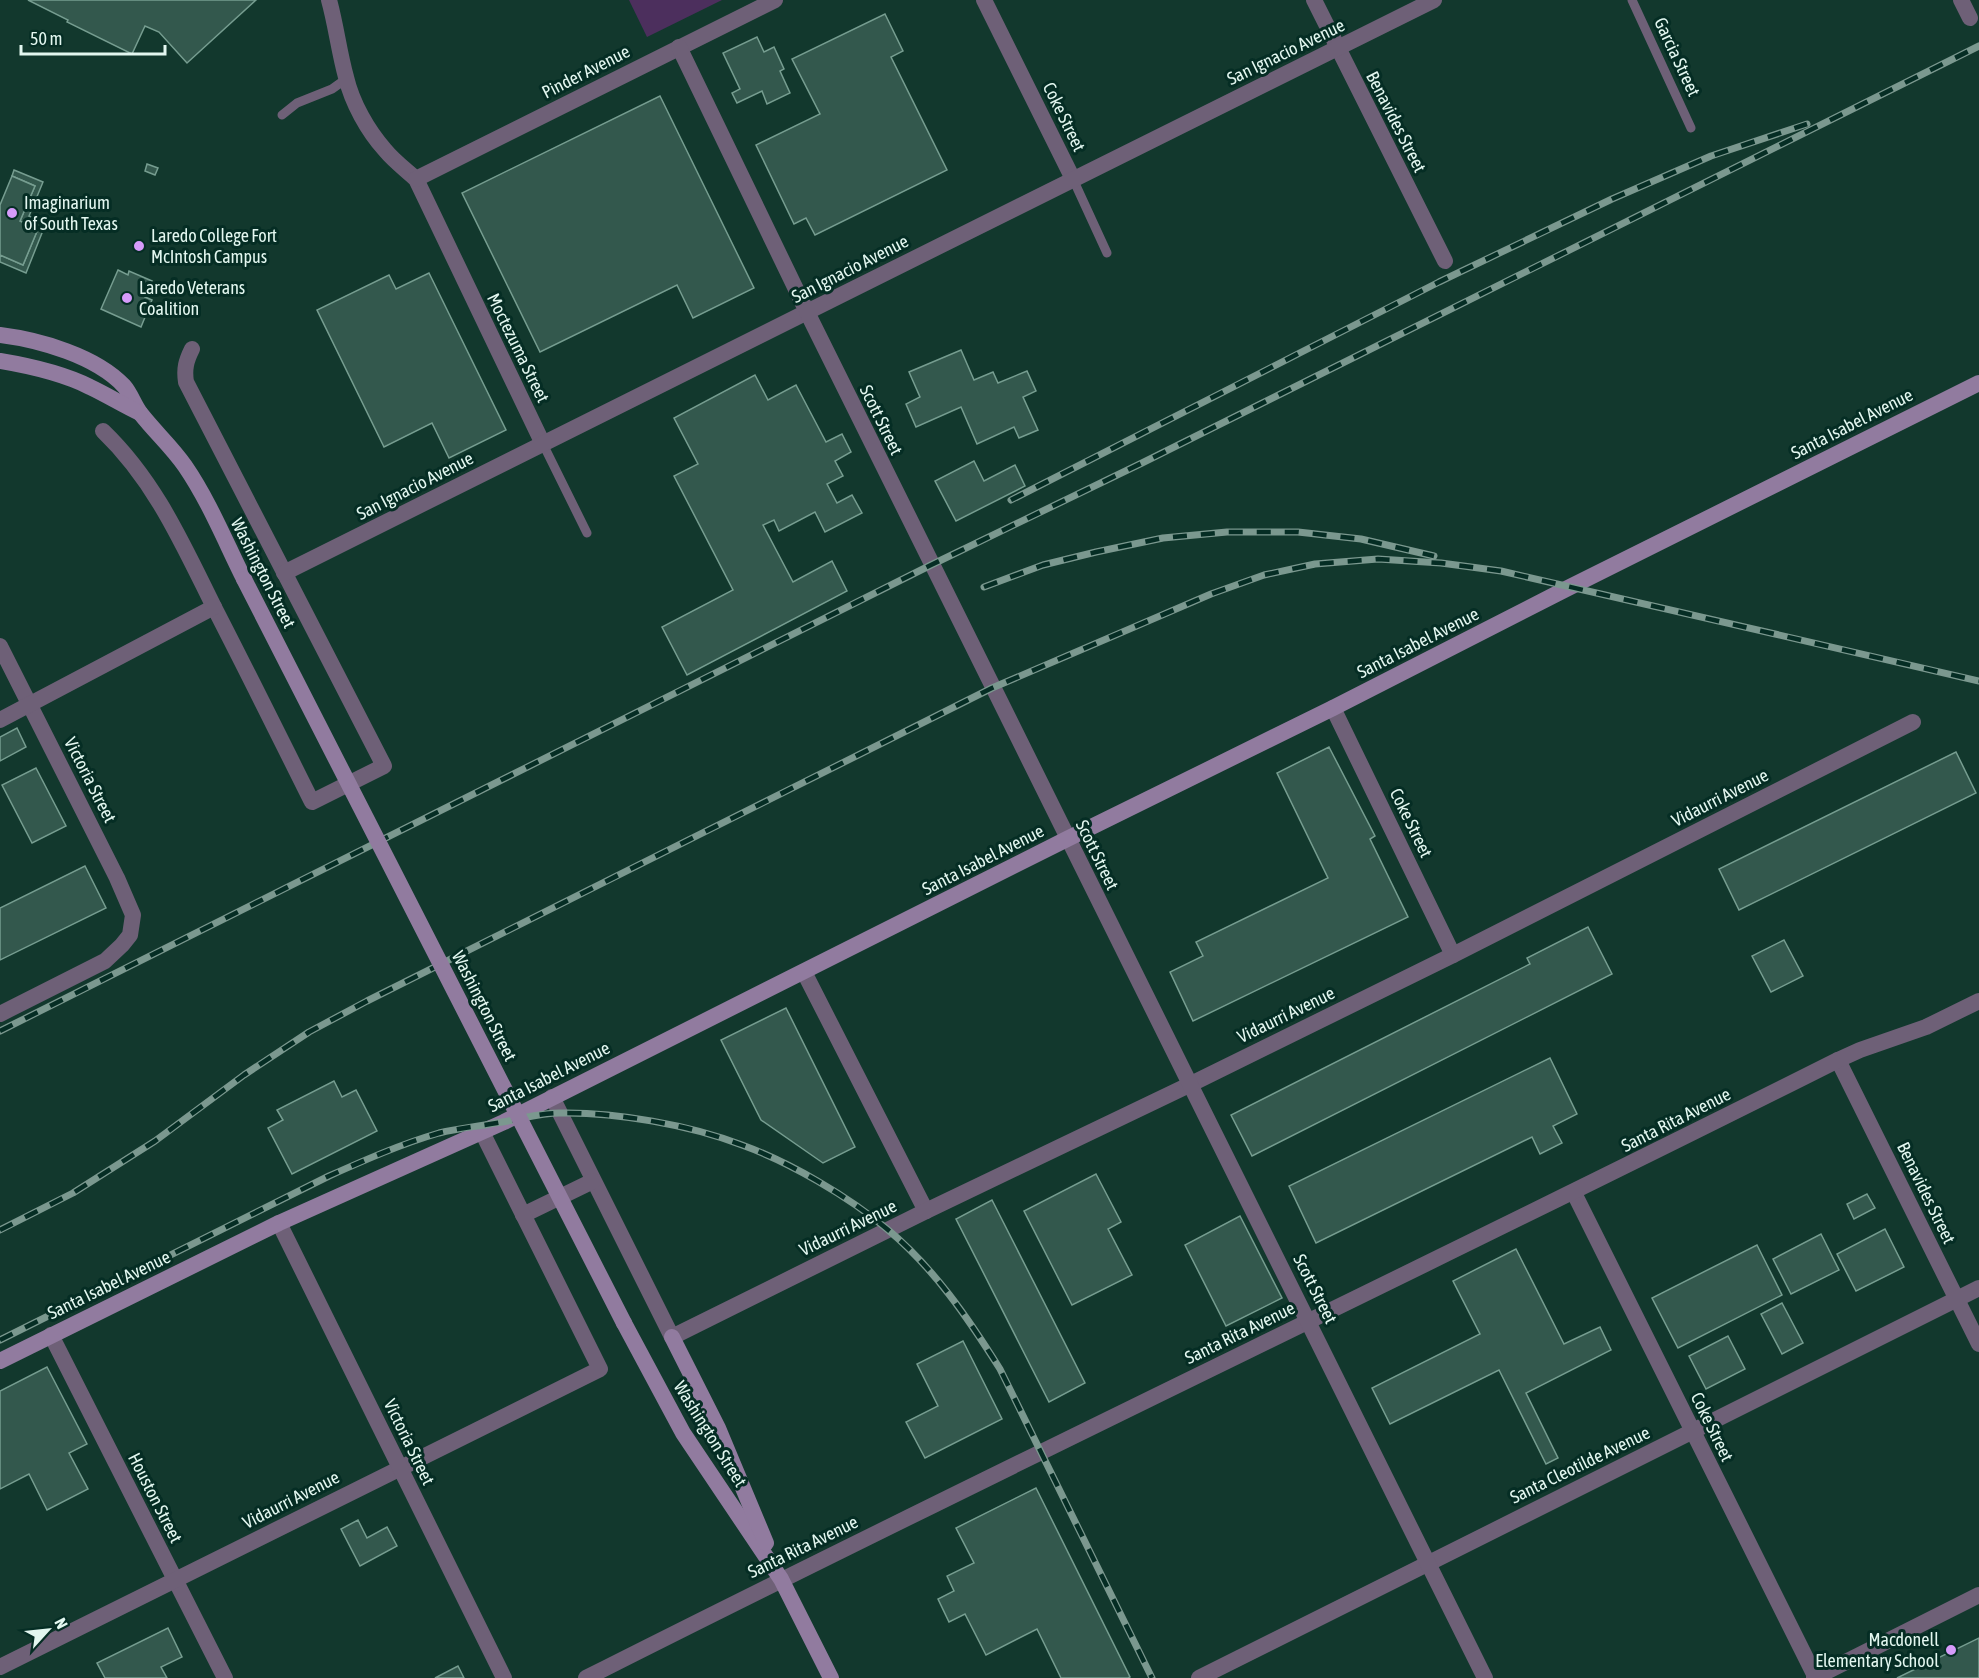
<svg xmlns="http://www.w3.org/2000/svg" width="1979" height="1678" font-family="'Asap Condensed',sans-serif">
<rect width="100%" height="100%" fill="#12382d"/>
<path fill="#4c2f5d" d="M629,0H722L647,37Z"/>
<g fill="#33584d" stroke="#769d90" stroke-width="1.5">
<path d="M28,0H256L187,63L159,32L145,26L132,54L67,22L68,20Z"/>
<path d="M885,14L903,51L891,57L947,170L815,235L806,218L794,224L756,145L820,114L792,59Z"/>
<path d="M757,37L764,52L774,47L784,69L780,71L790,93L767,104L762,91L737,103L732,93L740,89L723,53Z"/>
<path d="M660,96L754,288L693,318L677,285L540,352L462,193Z"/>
<path d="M147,164L158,168L155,175L145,171Z"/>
<path d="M14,170L43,182L29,216L46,223L26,273L0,262V255L23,265L38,229L20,221L35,186L12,176Z"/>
<path d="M12,176L35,186L20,221L38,229L23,265L0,255V205Z"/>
<path d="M118,270L128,275L129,271L152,281L145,297L152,300L141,327L101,309Z"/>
<path d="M429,273L506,430L449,458L432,423L384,447L317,310L389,275L396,289Z"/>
<path d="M961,350L974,380L993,372L998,383L1027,371L1036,391L1023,397L1038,430L1019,438L1014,427L977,444L961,407L916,427L906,404L920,397L909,372Z"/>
<path d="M755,375L768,400L796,385L826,442L842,434L851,452L835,461L843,476L827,484L837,503L852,495L862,513L825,532L815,512L779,531L774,520L763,525L793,582L832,561L847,591L687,675L662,627L733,590L674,476L698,464L674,418Z"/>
<path d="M974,461L984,481L1015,465L1025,486L956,521L935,481Z"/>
<path d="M17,728L26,747L0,761V737Z"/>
<path d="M1329,747L1375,836L1370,839L1408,917L1193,1021L1170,972L1203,956L1196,942L1328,878L1277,773Z"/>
<path d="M1956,752L1976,793L1739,910L1719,869Z"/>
<path d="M36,768L66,826L32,843L2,785Z"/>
<path d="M85,866L106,908L0,960V908Z"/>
<path d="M1588,927L1612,974L1252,1156L1231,1115L1530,964L1527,958Z"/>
<path d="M1784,940L1803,976L1771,992L1752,956Z"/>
<path d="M786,1008L855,1147L823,1163L761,1120L721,1040Z"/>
<path d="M1550,1058L1577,1114L1553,1126L1562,1143L1540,1154L1532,1137L1316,1243L1289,1186Z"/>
<path d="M334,1081L342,1097L356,1090L377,1131L292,1174L268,1128L283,1120L277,1110Z"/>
<path d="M1096,1174L1121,1222L1108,1229L1132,1275L1072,1305L1024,1211Z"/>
<path d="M1867,1194L1875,1208L1854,1219L1847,1204Z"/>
<path d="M992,1200L1085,1383L1049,1402L956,1219Z"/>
<path d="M1240,1216L1282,1298L1226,1326L1185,1245Z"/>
<path d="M1885,1229L1904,1267L1856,1291L1837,1254Z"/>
<path d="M1821,1234L1839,1270L1791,1294L1773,1259Z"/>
<path d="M1757,1245L1782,1295L1678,1348L1652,1298Z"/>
<path d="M1516,1249L1564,1344L1600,1327L1611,1350L1526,1393L1558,1458L1546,1464L1499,1370L1390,1424L1372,1388L1480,1334L1453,1281Z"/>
<path d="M1782,1303L1803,1343L1782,1354L1761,1314Z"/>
<path d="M1728,1336L1745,1369L1706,1389L1689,1356Z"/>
<path d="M963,1341L1002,1419L925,1458L906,1422L938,1406L917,1364Z"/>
<path d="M47,1367L87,1444L69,1453L88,1489L47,1510L29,1474L0,1489V1391Z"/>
<path d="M1036,1488L1130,1677L1128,1678H1061L1037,1629L986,1655L965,1614L949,1622L938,1599L954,1591L947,1576L974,1563L956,1528Z"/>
<path d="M358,1520L367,1538L387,1527L397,1546L360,1566L341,1529Z"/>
<path d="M168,1628L182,1657L161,1667L167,1678H105L97,1663Z"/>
<path d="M1979,1638V1678H1897Z"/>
<path d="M458,1666L464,1678H435Z"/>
</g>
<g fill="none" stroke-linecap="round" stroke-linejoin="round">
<g stroke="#6e6077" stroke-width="9">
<path d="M1632,0L1691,128"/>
<path d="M282,115L297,103L332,89L346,79"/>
<path d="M1073,179L1107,253"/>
<path d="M543,444L587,533"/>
</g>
<g stroke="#6e6077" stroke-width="16">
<path d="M329,0C336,25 339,52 346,77C352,103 368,131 385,150C394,161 406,170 416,179L543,444"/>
<path d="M984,0L1073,179"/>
<path d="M1314,0L1445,261"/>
<path d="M1961,0L1970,18"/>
<path d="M416,179L775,0"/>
<path d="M103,431C156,482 183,545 215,609C248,673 280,738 312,802L384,766L186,382C184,369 186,361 192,349"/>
<path d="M284,573L807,312L679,47"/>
<path d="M0,646L117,878L133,915L130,935L122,945L105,961L0,1014"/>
<path d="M1333,708L1453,955"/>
<path d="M0,720L214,607"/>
<path d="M804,972L926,1211"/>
<path d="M1838,1060L1979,1344"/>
<path d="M552,1097L672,1337L926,1211L1189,1085L1453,955L1913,722"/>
<path d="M1574,1193L1816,1678"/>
<path d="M523,1215L593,1181"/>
<path d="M51,1335L225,1678"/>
<path d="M0,1667L600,1369L482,1132"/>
<path d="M586,1678C1001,1468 1422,1269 1838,1060L1860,1050L1926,1027L1979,1001"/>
<path d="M1199,1678L1979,1288"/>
<path d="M1814,1678L1979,1595"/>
</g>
<g stroke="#6e6077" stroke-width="16">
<path d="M1434,0L807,312C1031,769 1260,1222 1485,1678"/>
<path d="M279,1223L504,1678"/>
</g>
<g stroke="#917b9f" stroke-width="16">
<path d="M0,335C40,340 96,356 124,386C131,394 134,405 141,414C155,432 172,447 185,466C209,501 225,541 244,579"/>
<path d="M0,361C30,366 62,373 90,387C107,395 123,405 140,413"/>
<path d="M624,1323L683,1433L781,1579L831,1678"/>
<path d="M672,1337L718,1428L766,1543"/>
<path d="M0,1361L279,1223L504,1122L1067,839L1333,708L1570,587L1979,383"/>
</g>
<defs>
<g id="rail">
<path d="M1011,500L1439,282L1612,199L1711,156L1807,124"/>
<path d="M984,587L1043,565L1096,552L1163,538L1227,532H1298L1361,539L1434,556"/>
<path d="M0,1031L931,565L1142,463L1979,46"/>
<path d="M0,1230L73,1193L155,1141L244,1075L309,1032L367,1001L992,688L1211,594L1264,575L1315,564L1378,559L1441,563L1501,571L1979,681"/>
<path d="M0,1340L329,1176C365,1160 401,1144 439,1133C459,1128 481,1126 502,1122C521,1119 540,1113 560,1113C616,1112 690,1125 742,1145C789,1162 848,1196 887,1229C934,1268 968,1318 1000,1369L1152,1678"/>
</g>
</defs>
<use href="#rail" stroke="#7b988f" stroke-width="7"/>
<use href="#rail" stroke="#052d24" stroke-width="4.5" stroke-dasharray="14" stroke-linecap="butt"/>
<path stroke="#917b9f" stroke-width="16" d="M244,579L624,1323"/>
</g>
<g fill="#d69bfa" stroke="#052d24" stroke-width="2">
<circle cx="12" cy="213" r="6"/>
<circle cx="139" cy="246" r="6"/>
<circle cx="127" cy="298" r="6"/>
<circle cx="1951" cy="1650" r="6"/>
</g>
<g text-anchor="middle" stroke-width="6" stroke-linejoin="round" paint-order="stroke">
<g font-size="18" fill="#e3f7f0" stroke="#052d24">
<text transform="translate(1286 52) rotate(-26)" y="6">San Ignacio Avenue</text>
<text transform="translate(1677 57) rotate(65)" y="6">Garcia Street</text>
<text transform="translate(586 72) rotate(-27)" y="6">Pinder Avenue</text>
<text transform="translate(1064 117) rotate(64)" y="6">Coke Street</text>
<text transform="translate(1396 122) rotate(63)" y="6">Benavides Street</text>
<text transform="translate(850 269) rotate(-27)" y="6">San Ignacio Avenue</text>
<text transform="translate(518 348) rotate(64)" y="6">Moctezuma Street</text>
<text transform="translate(881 420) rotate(64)" y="6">Scott Street</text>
<text transform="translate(1852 424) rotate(-27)" y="6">Santa Isabel Avenue</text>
<text transform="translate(415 486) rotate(-27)" y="6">San Ignacio Avenue</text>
<text transform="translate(263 573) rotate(63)" y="6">Washington Street</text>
<text transform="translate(1418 643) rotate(-27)" y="6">Santa Isabel Avenue</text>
<text transform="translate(90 780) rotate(63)" y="6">Victoria Street</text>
<text transform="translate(1720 798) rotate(-27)" y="6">Vidaurri Avenue</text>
<text transform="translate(1411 823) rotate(64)" y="6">Coke Street</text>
<text transform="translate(1097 855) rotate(64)" y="6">Scott Street</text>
<text transform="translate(983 860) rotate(-27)" y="6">Santa Isabel Avenue</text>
<text transform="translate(484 1006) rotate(63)" y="6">Washington Street</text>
<text transform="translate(1286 1015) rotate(-26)" y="6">Vidaurri Avenue</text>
<text transform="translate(549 1077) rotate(-27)" y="6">Santa Isabel Avenue</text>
<text transform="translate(1676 1120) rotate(-27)" y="6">Santa Rita Avenue</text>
<text transform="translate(1926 1193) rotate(64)" y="6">Benavides Street</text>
<text transform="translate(848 1228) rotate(-26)" y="6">Vidaurri Avenue</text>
<text transform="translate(109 1285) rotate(-26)" y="6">Santa Isabel Avenue</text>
<text transform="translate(1315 1289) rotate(63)" y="6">Scott Street</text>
<text transform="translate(1240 1333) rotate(-26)" y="6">Santa Rita Avenue</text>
<text transform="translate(1712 1427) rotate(64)" y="6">Coke Street</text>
<text transform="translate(710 1434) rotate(58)" y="6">Washington Street</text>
<text transform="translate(409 1442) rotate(64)" y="6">Victoria Street</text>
<text transform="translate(1580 1465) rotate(-26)" y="6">Santa Cleotilde Avenue</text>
<text transform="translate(155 1498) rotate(63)" y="6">Houston Street</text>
<text transform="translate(291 1500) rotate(-27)" y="6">Vidaurri Avenue</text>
<text transform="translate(803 1547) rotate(-26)" y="6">Santa Rita Avenue</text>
</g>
<g font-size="18" fill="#e3f7f0" stroke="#052d24" text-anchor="start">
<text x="24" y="209">Imaginarium<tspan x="24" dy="21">of South Texas</tspan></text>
<text x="151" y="242">Laredo College Fort<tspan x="151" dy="21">McIntosh Campus</tspan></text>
<text x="139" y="294">Laredo Veterans<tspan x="139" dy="21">Coalition</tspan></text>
<text x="1939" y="1646" text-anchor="end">Macdonell<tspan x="1939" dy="21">Elementary School</tspan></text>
</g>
</g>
<g transform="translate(48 1630) rotate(63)" stroke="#052d24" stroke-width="4.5" paint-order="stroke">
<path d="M0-4.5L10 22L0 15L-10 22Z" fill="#e3f7f0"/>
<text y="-9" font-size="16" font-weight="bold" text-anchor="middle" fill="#e3f7f0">N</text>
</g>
<path d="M21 45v9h144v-9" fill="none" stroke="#e3f7f0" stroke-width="3"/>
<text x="30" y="45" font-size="18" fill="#e3f7f0" stroke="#052d24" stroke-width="4.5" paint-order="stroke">50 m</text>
</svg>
